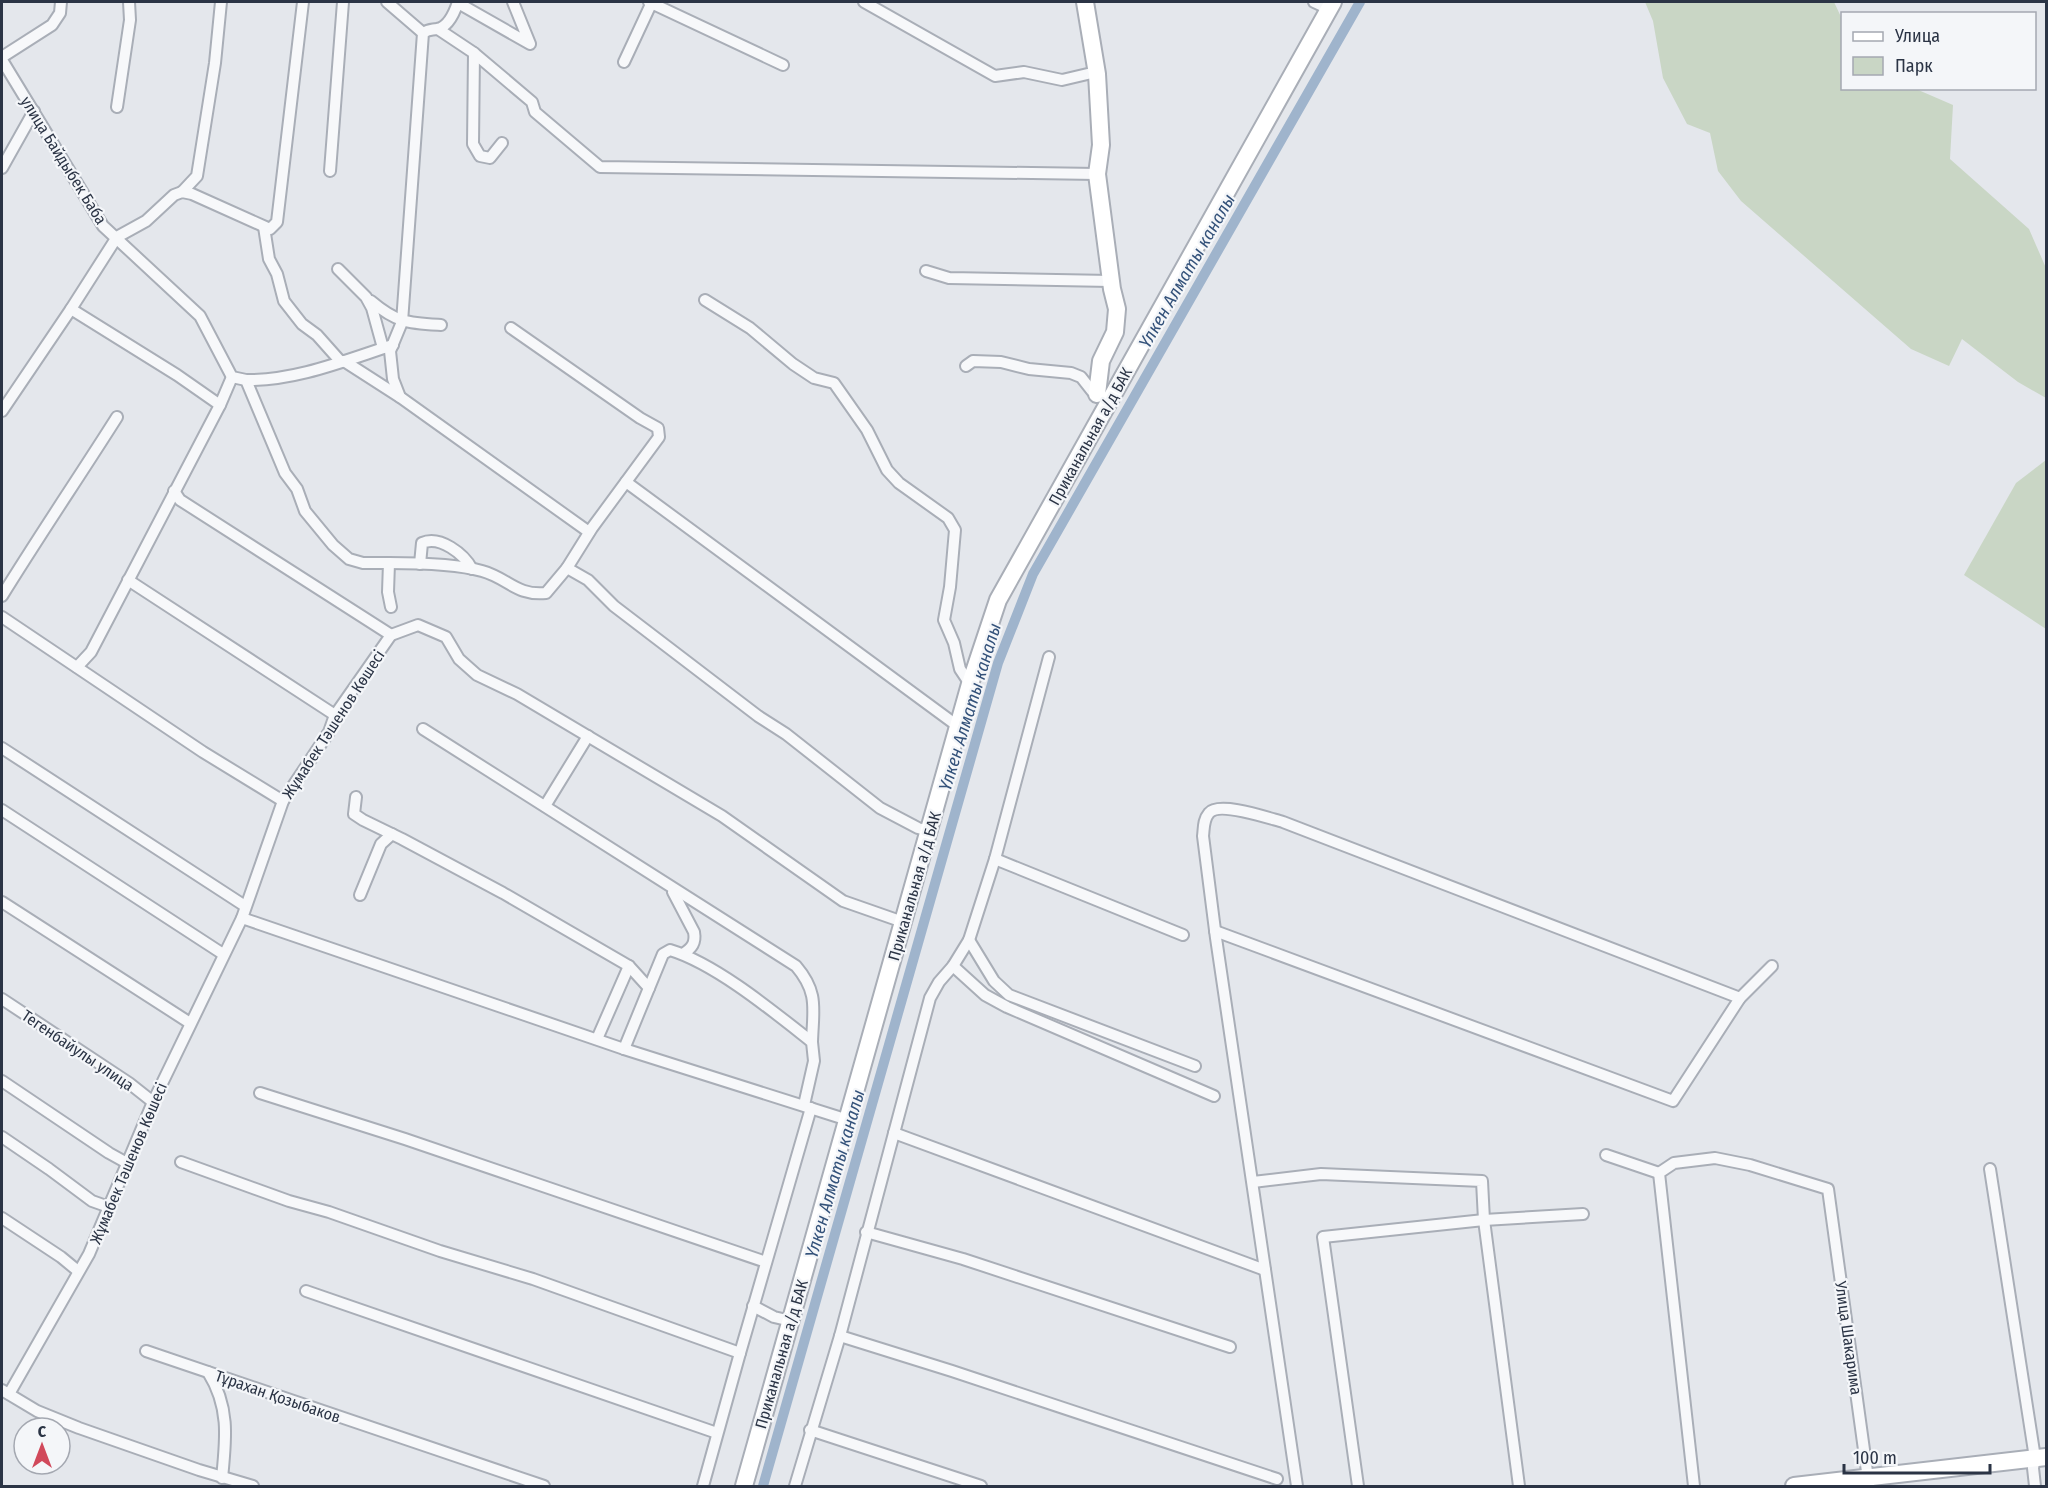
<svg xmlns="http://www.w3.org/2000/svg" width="2048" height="1488" font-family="'Fira Sans Condensed',sans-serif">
<rect width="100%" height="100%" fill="#e4e7ec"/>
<g fill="#c9d6c5">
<path d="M1645,2H1834L1842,19V88L1916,89L1953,105L1950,159L2029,229L2046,268V398L2018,382L1962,339L1949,366L1911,349L1741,201L1718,171L1710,133L1687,124L1663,78L1653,21Z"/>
<path d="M2046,460V629L1964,575L2016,483Z"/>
</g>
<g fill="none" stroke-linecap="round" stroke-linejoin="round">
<path stroke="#9fb4cc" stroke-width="10" d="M763,1486L998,663L1033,574L1360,2"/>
<defs>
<g id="street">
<path d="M387,2L423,33"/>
<path d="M458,2C455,11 449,27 437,29C430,30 429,29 423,33L402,322L390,351L393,379L400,397L589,532"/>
<path d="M649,2L783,65"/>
<path d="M864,2L995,76L1024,72L1062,80L1096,72"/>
<path d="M1314,2L1329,9"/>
<path d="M458,3L530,44L513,2"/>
<path d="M438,29L474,53L473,144L480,156L490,158L502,143"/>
<path d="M474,53L532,102L535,112L600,167L1097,174"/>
<path d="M2,57L52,25L60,13L61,2"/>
<path d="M2,60L103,226L200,316L232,377L246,380L285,473L297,489L305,511L333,545L349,559L363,563H389L388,592L391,607"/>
<path d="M624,62L652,2"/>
<path d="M117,107L130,20L129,2"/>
<path d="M2,168L34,111"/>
<path d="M330,171L343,2"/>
<path d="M182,192L197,176L215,63L221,2"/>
<path d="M264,227L269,259L277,274L284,301L302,324L317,335L341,362"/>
<path d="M338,269L366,297L372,308L383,348"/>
<path d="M926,271L949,278L1111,281"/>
<path d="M705,300L750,328L793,364L814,378L834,383L867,430L887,470L899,483L948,518L955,530L950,587L944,620L954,643L960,669L970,684"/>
<path d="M371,301C397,323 408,323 441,325"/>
<path d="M71,309L177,375L220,405"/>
<path d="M511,328L640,418L658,428L659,437L592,528L567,568L588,580L614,606L758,716L786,734L880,808L918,828L929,831"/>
<path d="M344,361L400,397"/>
<path d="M966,366L973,361L1001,362L1029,369L1071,373L1081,377L1092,391L1099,396"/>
<path d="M246,380C296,381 346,360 393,345"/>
<path d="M2,411L71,309L117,237L146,221L174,195L182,192L192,194L270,229L277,222L303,2"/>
<path d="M626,482L959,727"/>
<path d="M174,491L180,500L391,635"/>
<path d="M389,563C415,563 457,564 482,571C508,578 516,596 546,593L567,568"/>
<path d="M420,564L422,543C440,535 464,554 472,569"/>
<path d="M128,580L335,715"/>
<path d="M2,596C39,536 79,477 117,417"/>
<path d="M2,617L203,752L283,801"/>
<path d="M77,667L91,652L220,405L232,377"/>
<path d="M423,729L796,966C819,993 813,1009 812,1042"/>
<path d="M2,748L245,906"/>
<path d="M356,797L354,814L363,820L402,839L503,893L629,966L649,988L624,1049"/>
<path d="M545,806L588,736"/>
<path d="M2,810L223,954"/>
<path d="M995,859L1183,935"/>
<path d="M673,892L694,932C696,943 692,948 683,954"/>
<path d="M360,895L381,844L392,834"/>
<path d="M2,902L190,1023"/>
<path d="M242,918L624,1049L848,1120"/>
<path d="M1215,931L1673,1101L1740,998L1772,966"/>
<path d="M969,940L994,981L1009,995L1195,1066"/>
<path d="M953,966L985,995L1007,1007L1214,1096"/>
<path d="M649,988L663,954L670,950C716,964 774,1012 812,1042L814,1061L804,1105"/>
<path d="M2,999L129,1083L153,1102"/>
<path d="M597,1039L629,966"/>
<path d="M2,1081L109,1153L127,1163"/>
<path d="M260,1093L405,1139L766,1262"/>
<path d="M894,1133L1265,1270"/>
<path d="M2,1137L49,1169L92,1201L109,1207"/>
<path d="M1606,1155L1659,1173"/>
<path d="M181,1162L289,1201L329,1212L440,1251L533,1279L740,1353"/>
<path d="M1990,1169L2035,1458L2033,1468L2035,1486"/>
<path d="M1253,1182L1321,1174L1482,1181L1484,1220L1519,1486"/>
<path d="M2,1218L61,1257L78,1271"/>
<path d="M866,1232L963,1259L1230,1347"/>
<path d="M306,1291L717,1433"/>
<path d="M753,1306L774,1317L791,1321"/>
<path d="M840,1336L952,1371L1277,1479"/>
<path d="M146,1351L544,1486"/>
<path d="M208,1372C230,1407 226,1439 222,1478"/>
<path d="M2,1390L37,1411L79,1428L199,1470L253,1486"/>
<path d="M9,1394L89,1254L153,1102L242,918L283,801L329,732L335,715L391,635L418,625L446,637L459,659L477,675L517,694L722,816L843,901L903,922"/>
<path d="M810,1430L981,1486"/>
<path d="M703,1486L740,1353L811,1108"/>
<path d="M795,1486L840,1336L930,998L939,982L953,966L969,940L995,859L1049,657"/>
<path d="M1297,1486L1216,938L1203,836C1204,829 1203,820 1209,813C1219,801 1268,818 1283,822L1740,998"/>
<path d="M1358,1486L1323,1237L1484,1220L1583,1214"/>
<path d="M1694,1486L1659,1173L1674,1163L1715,1158L1750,1165L1828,1189L1869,1486"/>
</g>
<g id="secondary">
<path d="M1085,2L1097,74L1101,145L1097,174L1112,289L1117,309L1115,332L1101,361L1097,394"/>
<path d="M744,1486L970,684L998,600L1333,2"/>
<path d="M1794,1486L2046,1457"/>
</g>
</defs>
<use href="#street" stroke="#a9aeb7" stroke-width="14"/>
<use href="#secondary" stroke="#a9aeb7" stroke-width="20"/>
<use href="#street" stroke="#f7f8fa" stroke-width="10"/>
<use href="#secondary" stroke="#fff" stroke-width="16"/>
</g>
<g text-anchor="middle" stroke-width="4.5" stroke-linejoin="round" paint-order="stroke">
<g font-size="16" fill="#2b3445" stroke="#f4f6f9">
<text transform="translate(64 160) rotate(58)" y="6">улица Байдыбек Баба</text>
<text transform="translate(1090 436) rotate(-61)" y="6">Приканальная а/д БАК</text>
<text transform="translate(333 724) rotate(-57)" y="6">Жұмабек Тәшенов Көшесі</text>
<text transform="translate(914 886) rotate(-74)" y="6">Приканальная а/д БАК</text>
<text transform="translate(78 1050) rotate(34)" y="6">Тегенбайулы улица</text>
<text transform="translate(128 1163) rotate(-67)" y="6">Жұмабек Тәшенов Көшесі</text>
<text transform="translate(1849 1338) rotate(82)" y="6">Улица Шакарима</text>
<text transform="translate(781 1354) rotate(-74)" y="6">Приканальная а/д БАК</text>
<text transform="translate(278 1396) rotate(19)" y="6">Тұрахан Қозыбаков</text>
</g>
<g font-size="18" font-style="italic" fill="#34527a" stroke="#f4f6f9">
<text transform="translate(1187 271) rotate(-60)" y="6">Үлкен Алматы каналы</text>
<text transform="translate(970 707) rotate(-73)" y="6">Үлкен Алматы каналы</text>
<text transform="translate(835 1174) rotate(-74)" y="6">Үлкен Алматы каналы</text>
</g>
</g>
<rect width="2048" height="1488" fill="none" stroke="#2b3445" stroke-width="6"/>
<rect x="1841" y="12" width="195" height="78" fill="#f4f6f9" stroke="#a4a8b1" stroke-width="1.5"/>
<rect x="1853" y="32" width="30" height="9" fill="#ffffff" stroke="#a4a8b1" stroke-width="1.5"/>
<text x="1895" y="42" font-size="18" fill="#2b3445">Улица</text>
<rect x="1853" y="57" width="30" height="18" fill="#c9d6c5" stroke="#a4a8b1" stroke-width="1.5"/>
<text x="1895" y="72" font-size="18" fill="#2b3445">Парк</text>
<g transform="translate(42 1446)"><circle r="28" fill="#f4f6f9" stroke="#a4a8b1" stroke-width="1.5"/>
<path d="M0-4.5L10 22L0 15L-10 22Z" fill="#d1495b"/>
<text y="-9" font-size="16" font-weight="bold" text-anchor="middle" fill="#2b3445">С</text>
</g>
<path d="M1844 1464v9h146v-9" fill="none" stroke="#2b3445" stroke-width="3"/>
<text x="1853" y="1464" font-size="18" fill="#2b3445" stroke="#f4f6f9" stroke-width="4.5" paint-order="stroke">100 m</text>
</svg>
